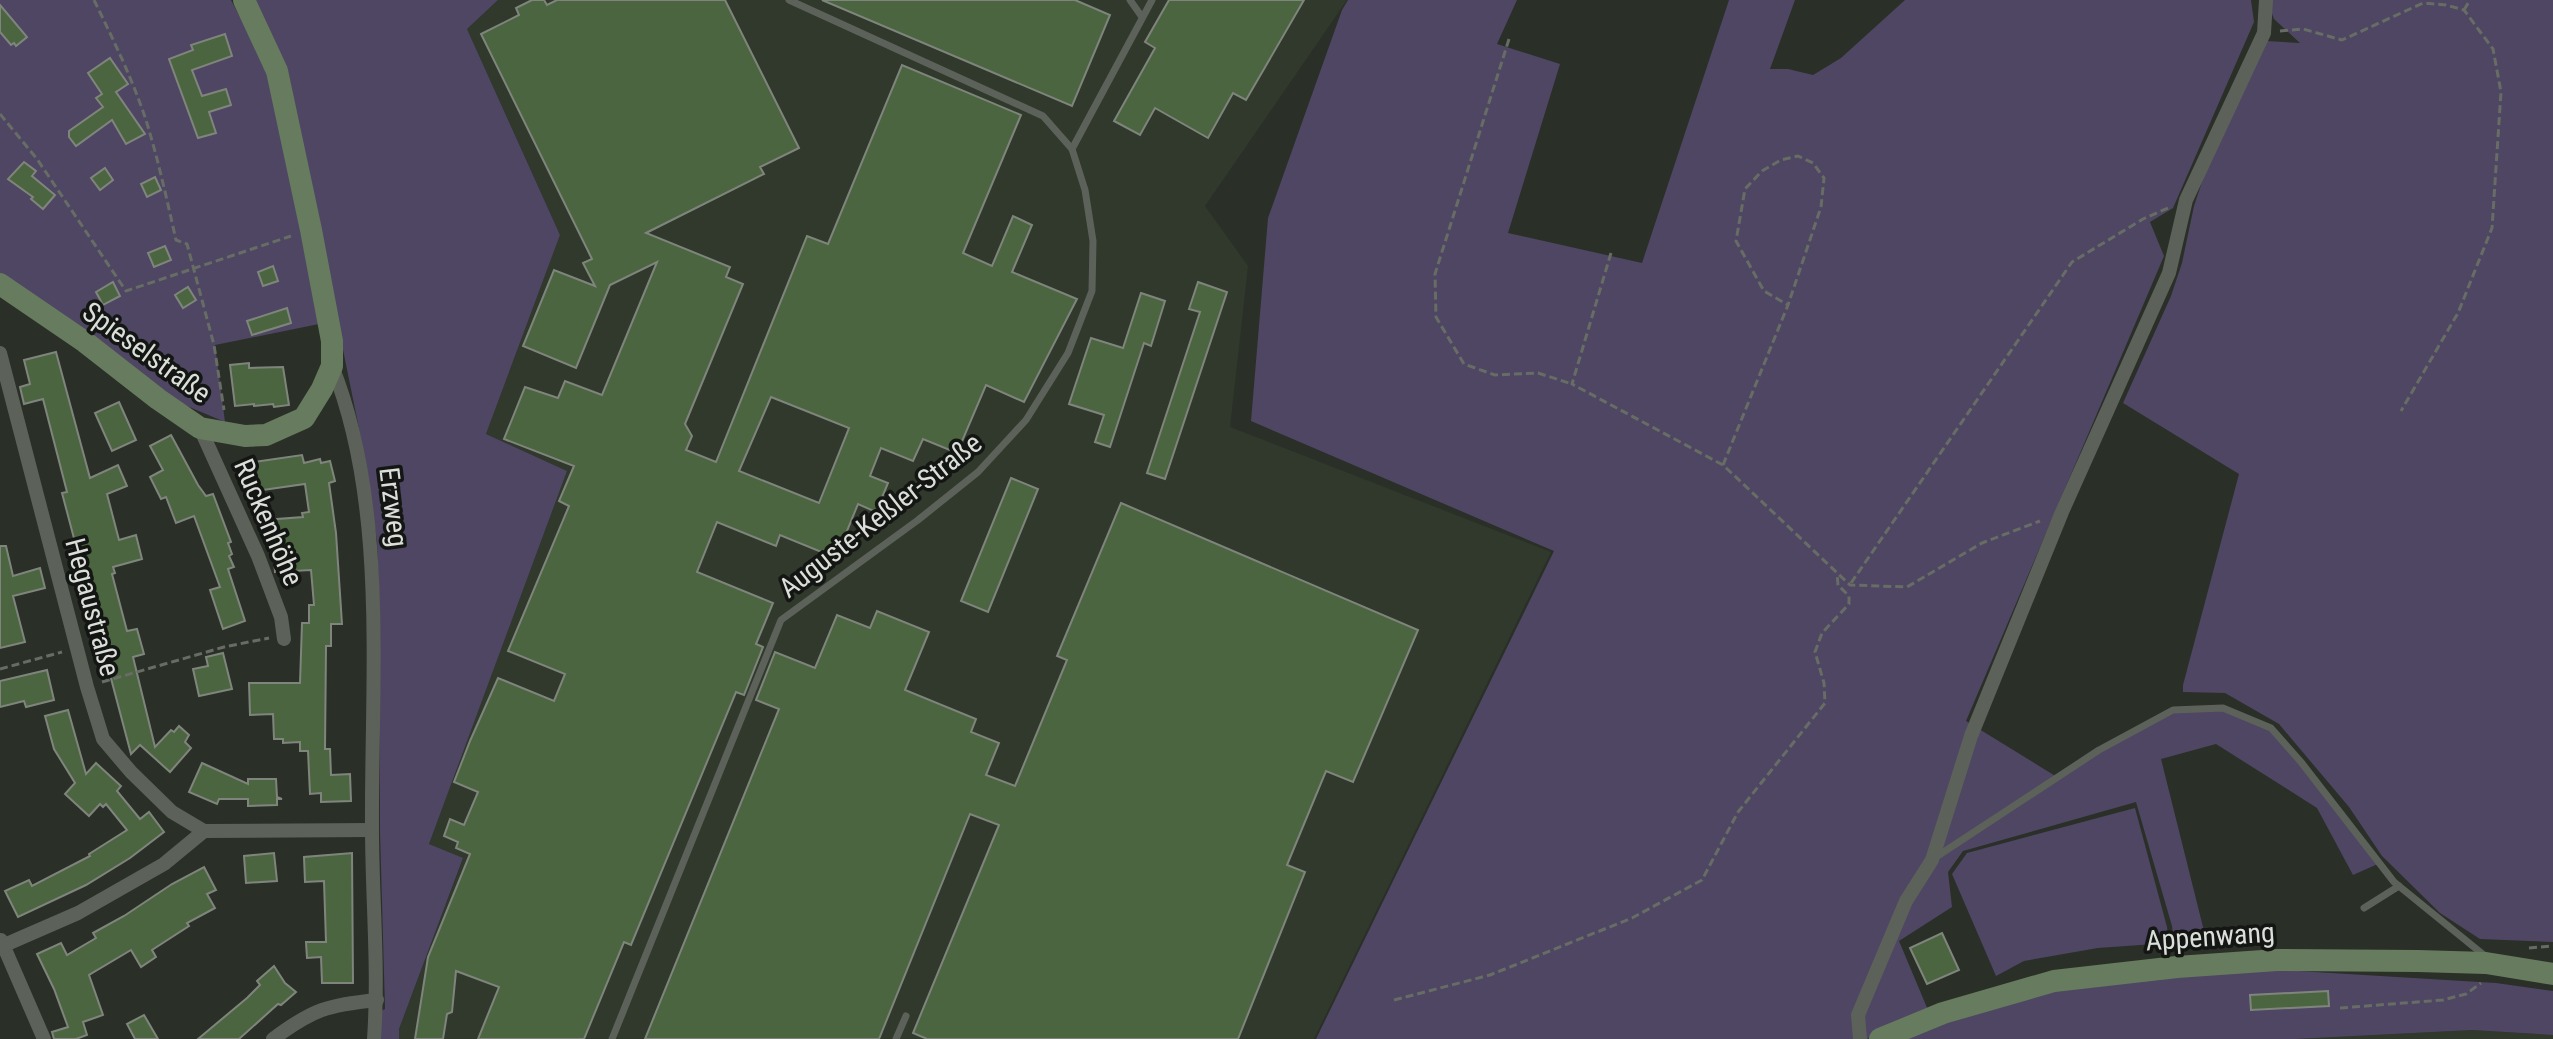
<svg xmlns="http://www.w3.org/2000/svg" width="2553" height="1039" font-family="'Roboto Condensed',sans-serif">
<rect width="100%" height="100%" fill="#2a2f28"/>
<g fill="#30392c">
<path d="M498,0H1347L1205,206L1248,266L1230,427L1551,552L1314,1039H399V1029L463,859L429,844L567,471L486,434L560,235L467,29Z"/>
<path d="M2472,1030L2553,1035V1039H2296Z"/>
</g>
<g fill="#4e4663">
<path d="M0,0H231L269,72L319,324L215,345L225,422L163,396L0,280Z"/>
<path d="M249,0H498L467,29L560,235L486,434L567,471L429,844L463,858L399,1029V1039H374L373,1014L385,1009L380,832L379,593L377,541L364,453L341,340Z"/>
<path d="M1348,0H1517L1497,44L1560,64L1508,233L1642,263L1729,0H1795L1770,69H1788L1813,75L1841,58L1905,0H2251L2254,22L2173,208L2150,222L2164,256L1966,721L2057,777L2173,710L2223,708L2271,728L2380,863L2353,875L2317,808L2216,744L2161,759L2206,939L2174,943L2172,926L2136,802L1963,851L1948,872L1952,907L1899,941L1928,1010L1867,1039H1316L1554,551L1251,421L1268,218L1342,10Z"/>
<path d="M2267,0H2553V942L2480,939L2440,913L2382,856L2349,807L2279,724L2225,693L2183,692V685L2239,474L2123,403L2171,296L2182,263L2194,206L2207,167L2266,41L2300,43L2274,19Z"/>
<path d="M2135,808L2167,927L2169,943L2098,948L2024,961L1996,976L1952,874L1967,853Z"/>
<path d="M2283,970L2496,983L2553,991V1035L2472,1030L2296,1039H1900L1943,1021L2060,988L2187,974Z"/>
</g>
<g fill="#4c6541" stroke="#7f857c" stroke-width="2" fill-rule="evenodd">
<path d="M532,0H544L547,5L557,0H725L799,148L760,167L764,174L646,233L730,267L726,277L743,284L685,424L692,436L686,450L716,462L807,236L828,244L902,65L1021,115L963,253L992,266L1013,216L1032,225L1012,272L1077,299L1024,402L986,385L957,453L923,439L913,461L881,448L870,476L888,483L876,512L858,504L836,558L780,535L776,546L717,522L697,572L773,603L756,644L763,647L744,695L736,692L631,945L624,942L584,1039H478L499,987L456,971L452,1012L447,1014L443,1039H415L428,957L470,854L456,848L458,842L444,836L450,819L464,825L478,792L454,782L470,741L498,678L554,701L565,674L508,651L569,506L559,501L574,466L504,439L525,387L558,398L565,381L602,395L657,262L610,285L576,368L523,346L554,270L595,286L583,263L592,259L481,34L519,15L516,8ZM771,397L849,428L819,503L739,471Z"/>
<path d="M822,0H1075L1110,15L1072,106Z"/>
<path d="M1169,0H1304L1246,100L1233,93L1208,138L1155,108L1140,135L1114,121L1155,48L1145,42Z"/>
<path d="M0,5L27,37L16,46L14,43L11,45L0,32Z"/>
<path d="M225,34L232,56L192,70L202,96L226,89L231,105L209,112L216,133L198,138L169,59L193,50L191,45Z"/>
<path d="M110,58L128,84L116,92L145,134L126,144L112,120L76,146L69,137V131L103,107L96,98L102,94L88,73Z"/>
<path d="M24,162L36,171L32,176L55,195L43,209L31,199L33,197L8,179Z"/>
<path d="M105,168L113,180L100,190L91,178Z"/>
<path d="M155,177L161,190L147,197L141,184Z"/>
<path d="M165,246L171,260L154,267L148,253Z"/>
<path d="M273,266L278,281L263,286L258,272Z"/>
<path d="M113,282L120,296L103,305L96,292Z"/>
<path d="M1198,282L1227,292L1165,479L1147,473L1200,312L1189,309Z"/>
<path d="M188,287L196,300L183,308L175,295Z"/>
<path d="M1141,293L1165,301L1151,346L1144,343L1110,447L1095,442L1104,415L1069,404L1091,338L1123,348Z"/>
<path d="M287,308L291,323L252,335L247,321Z"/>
<path d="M56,352L90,478L118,465L127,486L107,494L119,540L136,535L142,559L113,567L115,573L112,574L127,631L137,629L144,654L133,657L155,747L171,730L174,732L179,726L189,735L185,742L191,748L170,772L140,745L131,754L62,493L67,492L43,399L24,404L20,387L30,384L24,360Z"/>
<path d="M249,363V368L283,367L289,405L274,407L273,404L254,406V404L235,406L230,365Z"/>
<path d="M119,402L136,440L112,451L95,413Z"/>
<path d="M171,435L198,485L206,496L213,494L231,542L228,543L232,554L229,556L234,567L228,569L245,621L223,629L210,590L220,587L194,516L176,523L166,497L161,499L150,477L163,470L150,446Z"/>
<path d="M302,455L304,463L320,459L321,463L330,461L335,481L329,483L336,533L342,624H331V646H326L325,749H330L331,775L350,774L351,801L321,802V793L310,794L308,751H300V742L283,743V739H274L273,714L250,715L249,683H300L302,623H309V605H314L311,570L275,572L273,544H266L264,520L303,517L302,513L309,512L305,484L248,492L245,470L255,468L254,462Z"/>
<path d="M1011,478L1038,489L988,612L961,601Z"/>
<path d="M1121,503L1418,630L1353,782L1326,771L1287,865L1305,872L1238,1039H927L913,1033L999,825L970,814L879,1039H645L779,709L756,700L775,652L815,668L837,615L870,628L877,611L929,632L905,690L976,719L971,732L999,743L986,775L1015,786L1067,660L1057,656Z"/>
<path d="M0,546H6L13,576L40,568L45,588L13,596L25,642L0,648Z"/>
<path d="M223,653L232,689L199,696L193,669L208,666L206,657Z"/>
<path d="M47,670L54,700L26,707L24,701L0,707V681Z"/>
<path d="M68,710L86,774L96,763L121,786L117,791L140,819L149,812L164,832L130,858L86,885L18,917L5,891L29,880L32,886L90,856L89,854L127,830L106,804L103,807L100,804L89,816L65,794L75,783L54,749L45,716Z"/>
<path d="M202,763L248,784V779H276L277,797L282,799H277V805L248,806V799H219L217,804L189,792Z"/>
<path d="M274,853L277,881L246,883L244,856Z"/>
<path d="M352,853L353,983H322L321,957L307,958L306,942H326L324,881L305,882L304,857Z"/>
<path d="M204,867L216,890L207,894L215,908L187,923L189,926L152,950L156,957L141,967L131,950L89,975L103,1015L83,1022L87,1035L76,1039H54L52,1032L68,1027L54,989L37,954L61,943L67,955L96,938L93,933L124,916L172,884Z"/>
<path d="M1942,933L1959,970L1927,984L1910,948Z"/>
<path d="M274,966L285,983L296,992L281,1005L278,1004L239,1039H198L247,998L260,985L257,981Z"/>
<path d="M2328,991L2329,1006L2251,1010L2250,995Z"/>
<path d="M144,1015L158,1039H135L127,1024Z"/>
</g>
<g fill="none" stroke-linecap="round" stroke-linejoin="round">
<g stroke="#676c65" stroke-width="3" stroke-dasharray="8 4" stroke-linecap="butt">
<path d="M94,0C113,39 132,78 146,120C158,159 167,200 176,240L187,244L214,345L224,410"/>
<path d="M2464,10L2470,0"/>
<path d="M2280,31L2303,29L2342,40L2423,3L2446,5L2464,10L2493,49L2501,92L2492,228L2458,313L2401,411"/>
<path d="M1509,39L1435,274L1436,317L1464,364L1495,375L1538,373L1572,384"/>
<path d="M0,114L37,159L126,291L291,236"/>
<path d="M1611,253L1572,384L1723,465L1850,585L1907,587L1982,543L2040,521"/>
<path d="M1723,465L1788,305L1821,207L1824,178L1813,163L1798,156L1781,160L1762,171L1745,189L1736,241L1764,291L1788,305"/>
<path d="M1851,583L2072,262L2143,219L2168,208"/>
<path d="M0,669L62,652"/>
<path d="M102,682L224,647L269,638"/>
<path d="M2529,948L2553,946"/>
<path d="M1394,1000L1490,975L1632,918L1702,880L1738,812L1825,703L1824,683L1815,652L1822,633L1849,604V596L1838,585L1837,573"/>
<path d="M2340,1008L2443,1000L2466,994L2481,983"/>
</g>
<g stroke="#5c6259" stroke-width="7">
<path d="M1130,0L1142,17"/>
<path d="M1072,149L1152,0"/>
<path d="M1936,857L2099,750L2173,710L2223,708L2271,728L2301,762L2394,882L2485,956"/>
<path d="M2364,908L2399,886"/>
<path d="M612,1039L781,620L918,520L978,472L1026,420L1068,353L1092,291L1093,241L1085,190L1072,149L1043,116L789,0"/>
<path d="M896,1039L906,1016"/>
</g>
<g stroke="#5c6259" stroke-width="14">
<path d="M0,353L87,687L103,739L131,772L172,812L204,831"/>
<path d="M332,366C388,505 371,679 372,827C372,898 379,968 374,1039"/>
<path d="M200,428L258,556L281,617L284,639"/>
<path d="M1,940L44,1039"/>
<path d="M0,947L78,913L164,864L204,831L372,830"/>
<path d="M273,1039C313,1009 328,1005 377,1000"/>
<path d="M1860,1039L1858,1015L1906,901L1932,860L1971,736L2062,512L2169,273L2186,200L2264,33L2266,0"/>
</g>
<g stroke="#677b5e" stroke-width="22">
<path d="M0,284L85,342L158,399L200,428L245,436L266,435L304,418L322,389L332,366V341L311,230L277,71L244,0"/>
<path d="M1880,1039L1943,1013L2054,981L2177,967L2277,960L2418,961L2486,963L2553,974"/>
</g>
</g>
<g text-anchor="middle" stroke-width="7" stroke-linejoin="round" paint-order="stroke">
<g font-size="28" fill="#dbdfda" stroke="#141613">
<text transform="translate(147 352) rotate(36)" y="10">Spieselstraße</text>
<text transform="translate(394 507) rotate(83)" y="10">Erzweg</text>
<text transform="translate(880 515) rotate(-38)" y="10">Auguste-Keßler-Straße</text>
<text transform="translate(269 522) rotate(67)" y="10">Ruckenhöhe</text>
<text transform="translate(93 607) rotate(75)" y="10">Hegaustraße</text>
<text transform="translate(2210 936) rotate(-4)" y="10">Appenwang</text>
</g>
</g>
</svg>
